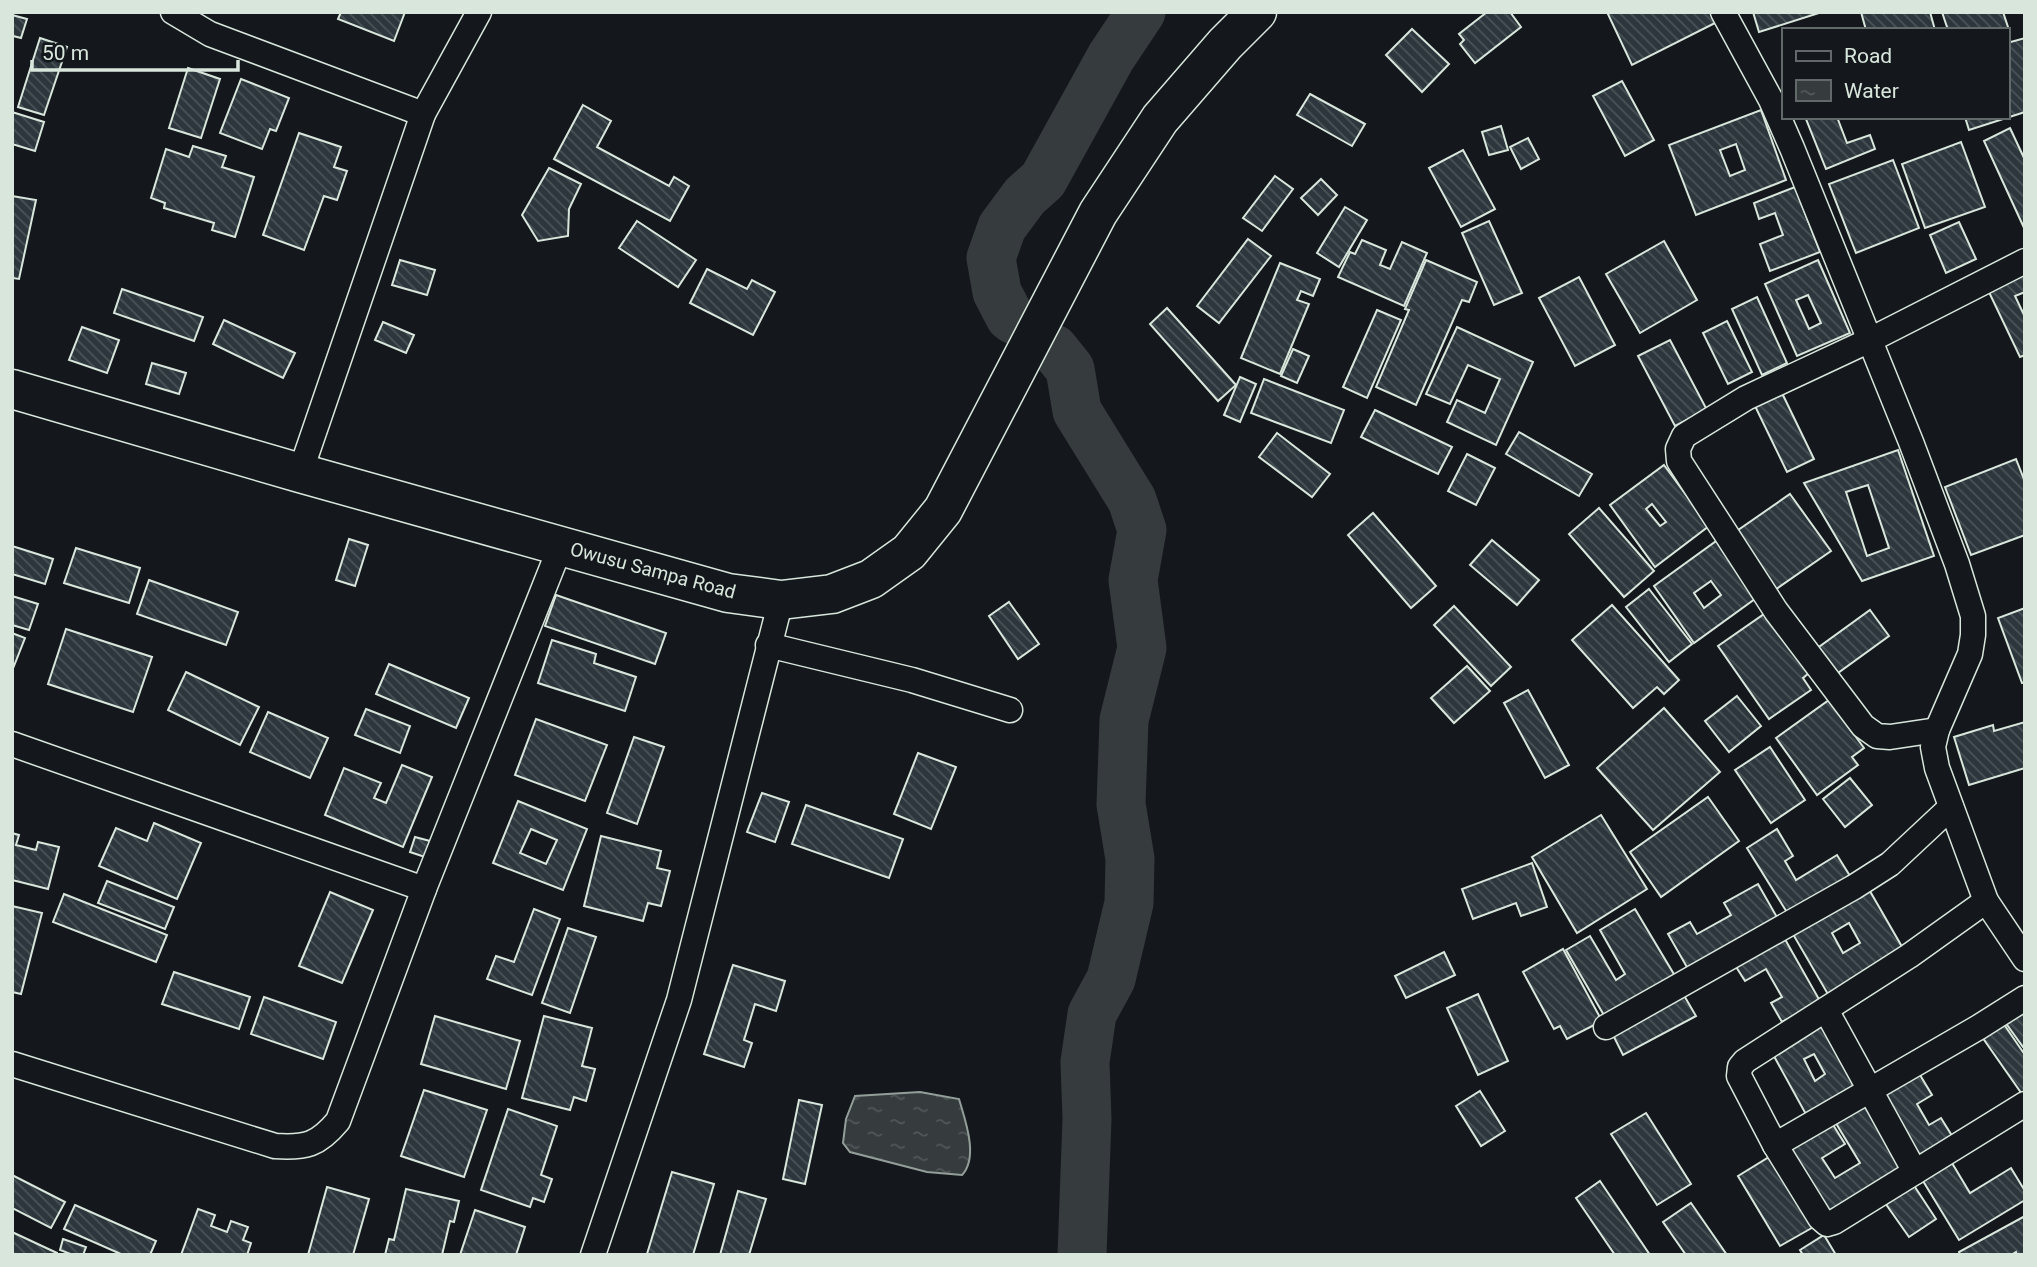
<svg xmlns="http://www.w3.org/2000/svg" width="2037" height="1267" font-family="Roboto,sans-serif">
<defs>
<pattern id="water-ripples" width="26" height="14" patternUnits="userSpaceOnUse" patternTransform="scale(1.75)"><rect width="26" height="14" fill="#363b3e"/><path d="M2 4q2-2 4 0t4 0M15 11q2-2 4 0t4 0" fill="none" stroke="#525759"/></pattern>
<pattern id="building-back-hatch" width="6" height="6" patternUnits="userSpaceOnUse" patternTransform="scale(1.75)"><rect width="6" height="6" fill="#2c363c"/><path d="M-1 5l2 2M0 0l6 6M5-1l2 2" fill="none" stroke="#4a5358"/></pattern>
</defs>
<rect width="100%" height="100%" fill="#14181c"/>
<path fill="url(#water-ripples)" stroke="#939e99" stroke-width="2" d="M920,1092L959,1099C965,1120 979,1157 962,1175L927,1172L850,1152L843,1143L846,1119L855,1096Z"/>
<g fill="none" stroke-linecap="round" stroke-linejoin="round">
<g stroke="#363b3e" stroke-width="49">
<path d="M1014,320L1010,317L997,292L991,258L1002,227L1025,196L1043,180L1111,57L1141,12"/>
<path d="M1054,349L1070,369L1077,411L1132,500L1142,530L1133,580L1142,648L1124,720L1121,804L1130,859L1129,903L1111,979L1092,1014L1085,1062L1087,1119L1082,1255"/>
</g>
</g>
<g fill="url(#building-back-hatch)" stroke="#d8e6dc" stroke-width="2" fill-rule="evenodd">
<path d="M341,12H405L394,41L338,19Z"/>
<path d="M1487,12H1510L1521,27L1475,63L1460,44L1464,40L1459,34Z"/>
<path d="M1607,12H1715L1719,21L1632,65Z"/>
<path d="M1753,12H1822L1759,32Z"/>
<path d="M1861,12H1930L1935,30H1866Z"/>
<path d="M1942,12H2003L2009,30H1948Z"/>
<path d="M12,15L27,19L21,38L13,36L12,39Z"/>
<path d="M1412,29L1449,64L1422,92L1386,55Z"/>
<path d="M40,38L67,47L44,115L18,107Z"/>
<path d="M2025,38V112L1969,130L1965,117H2007V43Z"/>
<path d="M188,68L220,79L201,138L169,128Z"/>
<path d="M241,79L289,98L276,131L270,129L262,149L220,133Z"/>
<path d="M1622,81L1654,140L1625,156L1593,96Z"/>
<path d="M1310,94L1365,124L1352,146L1297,115Z"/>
<path d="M583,105L611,121L597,147L669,186L674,177L689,186L670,221L554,159Z"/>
<path d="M1761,110L1786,180L1696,215L1669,145ZM1736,144L1745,170L1730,176L1720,150Z"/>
<path d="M12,112L44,122L35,151L12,144Z"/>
<path d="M1811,117H1837L1847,143L1870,135L1875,149L1826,169L1806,119Z"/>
<path d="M1501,126L1508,150L1489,155L1482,132Z"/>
<path d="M2010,128L2025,160V230L1984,141Z"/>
<path d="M299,133L341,147L334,167L347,171L337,200L324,196L304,250L263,235Z"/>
<path d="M1528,138L1539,159L1521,169L1510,147Z"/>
<path d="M1961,142L1985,207L1925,228L1902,164Z"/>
<path d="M193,146L226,156L222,167L254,177L235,237L212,230L214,223L164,208L165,203L151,198L166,149L189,157Z"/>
<path d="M1463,150L1495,209L1461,227L1429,168Z"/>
<path d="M1893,160L1919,228L1856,253L1829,184Z"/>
<path d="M549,168L581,184L569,209L568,236L538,241L522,215Z"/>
<path d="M1275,176L1293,189L1262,231L1243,218Z"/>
<path d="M1321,179L1337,195L1318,215L1301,198Z"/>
<path d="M1795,187L1820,252L1770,271L1760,244L1783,235L1775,213L1759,219L1754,203Z"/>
<path d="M12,196L36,200L19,279L12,278Z"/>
<path d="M1345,207L1367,220L1339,267L1317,253Z"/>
<path d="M637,221L696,260L678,287L619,248Z"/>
<path d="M1489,221L1522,293L1494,305L1462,233Z"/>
<path d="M1959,222L1976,259L1946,273L1930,235Z"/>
<path d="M1248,239L1271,256L1219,323L1197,306Z"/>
<path d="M1362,240L1386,250L1380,265L1390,269L1402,242L1427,253L1404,306L1338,277L1350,252L1355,254Z"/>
<path d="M1664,241L1697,300L1640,333L1606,274Z"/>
<path d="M400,260L435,270L427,295L392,285Z"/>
<path d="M1426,260L1477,282L1469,302L1462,300L1416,405L1376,387L1409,310L1405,309Z"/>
<path d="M1818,260L1850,333L1797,356L1765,284ZM1808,295L1821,323L1809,329L1796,300Z"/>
<path d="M1280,263L1320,279L1313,296L1301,291L1297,300L1309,304L1280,374L1241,358Z"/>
<path d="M707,269L747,289L752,280L775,292L753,335L690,303Z"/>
<path d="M2025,269V292L2015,296L2025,317V355L2020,357L1987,288Z"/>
<path d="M1579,277L1615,345L1575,366L1539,298Z"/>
<path d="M122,289L203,317L194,341L114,313Z"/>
<path d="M1757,297L1787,363L1762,375L1732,309Z"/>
<path d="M1167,308L1236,385L1218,401L1150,324Z"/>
<path d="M1377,310L1401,320L1367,398L1343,387Z"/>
<path d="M224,320L295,353L283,378L213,344Z"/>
<path d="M1727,321L1752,372L1728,384L1703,333Z"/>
<path d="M383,322L414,335L406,353L375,340Z"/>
<path d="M82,327L119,340L107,373L69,360Z"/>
<path d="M1457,327L1533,362L1496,445L1447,422L1457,400L1485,413L1500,379L1468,365L1450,404L1426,394Z"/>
<path d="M1670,340L1707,410L1675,426L1638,356Z"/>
<path d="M1293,349L1309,356L1297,383L1281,376Z"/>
<path d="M152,363L186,373L179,394L146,384Z"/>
<path d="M1240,377L1256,384L1240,422L1224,415Z"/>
<path d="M1264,379L1344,410L1331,443L1251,413Z"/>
<path d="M1781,391L1814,459L1787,472L1754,404Z"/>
<path d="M1375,410L1452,447L1438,474L1361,437Z"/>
<path d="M1519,432L1592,474L1579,496L1506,454Z"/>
<path d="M1277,433L1330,474L1312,497L1259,457Z"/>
<path d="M1898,450L1934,556L1862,581L1804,483ZM1868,485L1889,548L1867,556L1846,492Z"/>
<path d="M1467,454L1495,468L1476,505L1448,491Z"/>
<path d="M2016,459L2025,482V535L1971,555L1945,487Z"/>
<path d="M1664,465L1709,526L1655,567L1610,505ZM1652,504L1666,522L1660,526L1646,509Z"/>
<path d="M1790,494L1831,551L1772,592L1731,535Z"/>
<path d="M1599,508L1654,571L1624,597L1569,534Z"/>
<path d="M1373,513L1436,586L1411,608L1348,535Z"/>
<path d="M349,539L368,545L355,586L336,580Z"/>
<path d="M1719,539L1759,596L1694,643L1654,586ZM1711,581L1721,595L1704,608L1694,593Z"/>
<path d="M1492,540L1539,580L1517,605L1470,565Z"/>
<path d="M12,546L53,559L45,584L12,574Z"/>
<path d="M76,548L140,568L129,603L64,583Z"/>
<path d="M149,580L238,612L226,645L137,614Z"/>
<path d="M1649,589L1692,644L1669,662L1626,607Z"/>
<path d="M556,595L666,633L655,664L545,626Z"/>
<path d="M12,596L38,604L29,630L12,625Z"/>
<path d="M1009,602L1039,644L1018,659L989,616Z"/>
<path d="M1612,605L1679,680L1664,694L1657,687L1633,708L1572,640Z"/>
<path d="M1454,606L1511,667L1491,686L1434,625Z"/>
<path d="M2025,608V682L2022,683L1998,618Z"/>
<path d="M1870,610L1889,636L1831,678L1812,652Z"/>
<path d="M1767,612L1809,673L1803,678L1811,690L1769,719L1718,646Z"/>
<path d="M66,629L152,657L133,712L48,684Z"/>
<path d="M12,633L25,638L12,671Z"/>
<path d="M552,640L596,654L594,663L636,677L625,711L538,683Z"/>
<path d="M389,664L469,698L456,728L376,694Z"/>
<path d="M1467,666L1490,691L1454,723L1431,698Z"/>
<path d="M186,672L259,707L240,745L168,710Z"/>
<path d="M1528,690L1569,765L1545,778L1504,703Z"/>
<path d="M1737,696L1761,726L1729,752L1705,721Z"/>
<path d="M1829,700L1864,748L1852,757L1858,765L1817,795L1776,738Z"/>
<path d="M1664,708L1720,772L1653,830L1597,768Z"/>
<path d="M366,709L410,726L400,753L355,735Z"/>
<path d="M268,712L328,738L310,778L250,752Z"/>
<path d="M536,719L607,745L585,801L515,775Z"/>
<path d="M2025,722V768L1969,785L1954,737L1993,725L1994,731Z"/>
<path d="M634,737L664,747L637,824L607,813Z"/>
<path d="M1770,747L1805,800L1771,823L1735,770Z"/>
<path d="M918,753L956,767L931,829L894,814Z"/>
<path d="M402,765L432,777L403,847L325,815L344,768L381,783L374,798L386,803Z"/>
<path d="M1850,778L1872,805L1845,827L1823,799Z"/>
<path d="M762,793L789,802L775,842L747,832Z"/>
<path d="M1708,797L1739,841L1661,897L1630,852Z"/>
<path d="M518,801L587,829L563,890L493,863ZM531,829L557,840L546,864L520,853Z"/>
<path d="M806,805L903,839L889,878L792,844Z"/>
<path d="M1601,815L1647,889L1577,933L1532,857Z"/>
<path d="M154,823L201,843L177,899L99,866L116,828L147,841Z"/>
<path d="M1777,829L1793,856L1785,861L1796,880L1837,855L1850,876L1788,914L1747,848Z"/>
<path d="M12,833L19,835L16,845L36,850L38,842L59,847L48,889L12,880Z"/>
<path d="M601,836L661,851L657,868L670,871L661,906L648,903L643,921L584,906Z"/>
<path d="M415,837L430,841L425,857L410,852Z"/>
<path d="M1532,863L1547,907L1521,916L1516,903L1473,919L1462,889Z"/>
<path d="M107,881L174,907L165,929L98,903Z"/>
<path d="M1758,884L1778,919L1688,969L1668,934L1690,922L1697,934L1731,915L1724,903Z"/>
<path d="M1867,886L1905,952L1829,996L1790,929ZM1849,923L1860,943L1843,953L1832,933Z"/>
<path d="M330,892L373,910L342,983L299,966Z"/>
<path d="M64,894L167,935L156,962L53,922Z"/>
<path d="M12,906L42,913L21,994L12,992Z"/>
<path d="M534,909L560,919L532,995L487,979L496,956L514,962Z"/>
<path d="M1635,909L1675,976L1605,1017L1566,950L1590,936L1616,980L1625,974L1600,930Z"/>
<path d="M568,928L596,937L570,1013L542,1003Z"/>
<path d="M1782,934L1820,1001L1782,1022L1771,1003L1782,997L1766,969L1745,981L1733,962Z"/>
<path d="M1563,949L1602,1021L1567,1039L1560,1026L1554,1029L1523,972Z"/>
<path d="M1444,952L1455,975L1406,998L1395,976Z"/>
<path d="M733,965L785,981L776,1011L755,1004L744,1040L752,1043L744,1067L704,1054Z"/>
<path d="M174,972L250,997L239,1029L162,1004Z"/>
<path d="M1682,992L1696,1016L1623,1055L1611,1031Z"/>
<path d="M1478,994L1508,1061L1478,1075L1447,1008Z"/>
<path d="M264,997L336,1022L323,1059L251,1034Z"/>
<path d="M2025,1008V1046L2023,1047L2005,1022Z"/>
<path d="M435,1016L520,1041L506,1089L421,1064Z"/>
<path d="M544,1016L592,1028L582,1066L595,1069L586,1101L574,1097L570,1110L522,1098Z"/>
<path d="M1826,1018L1864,1088L1808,1118L1770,1049ZM1814,1054L1825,1074L1815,1081L1804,1059Z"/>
<path d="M2001,1020L2025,1055L2024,1097L1980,1034Z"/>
<path d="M1917,1070L1932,1095L1917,1104L1929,1125L1941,1118L1954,1139L1916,1162L1875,1095Z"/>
<path d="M424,1090L487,1110L464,1177L401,1156Z"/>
<path d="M1480,1091L1505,1131L1481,1146L1456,1106Z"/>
<path d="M799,1100L822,1105L805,1184L783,1179Z"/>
<path d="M1867,1100L1908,1166L1825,1217L1783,1149L1830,1120L1845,1144L1822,1158L1835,1178L1860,1163L1834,1120Z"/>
<path d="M508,1109L557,1126L541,1175L552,1179L544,1202L533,1198L530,1207L481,1190Z"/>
<path d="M1646,1113L1691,1184L1657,1205L1611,1134Z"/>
<path d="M1774,1154L1817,1225L1780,1246L1738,1176Z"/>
<path d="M1949,1158L1970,1193L2011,1168L2025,1191V1200L1959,1240L1920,1176Z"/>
<path d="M672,1172L714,1184L693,1255L647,1254Z"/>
<path d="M12,1175L65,1202L51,1228L12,1208Z"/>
<path d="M1600,1181L1650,1255H1615L1576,1198Z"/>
<path d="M1911,1181L1936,1219L1909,1237L1883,1200Z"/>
<path d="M327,1187L369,1199L353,1255H308Z"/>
<path d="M406,1189L459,1201L454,1222L450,1221L442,1255H385L389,1239L394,1240Z"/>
<path d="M738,1191L766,1199L749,1255H720Z"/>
<path d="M1691,1203L1727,1255H1686L1663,1222Z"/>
<path d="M75,1205L156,1241L150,1255H123L64,1229Z"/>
<path d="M198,1209L215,1215L211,1226L227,1232L231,1221L248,1227L243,1240L251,1243L247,1255H181Z"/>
<path d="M475,1210L525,1227L516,1255H460Z"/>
<path d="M2025,1216V1255H2017L2016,1252L2011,1255H1960L1959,1252Z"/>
<path d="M12,1232L57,1253V1255H12Z"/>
<path d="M1824,1235L1836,1255H1803L1800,1250Z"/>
<path d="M63,1239L86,1247L83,1255H73L60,1250Z"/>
</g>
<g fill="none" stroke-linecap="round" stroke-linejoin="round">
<defs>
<g id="street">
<path d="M173,12L210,34L423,114"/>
<path d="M1723,12L1771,100L1792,148L1911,442L1957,564L1973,616V635L1970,654L1937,730L1933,747L1937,768L1986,901L2025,959"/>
<path d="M300,473L423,114L479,12"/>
<path d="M768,645L912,680L1010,710"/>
<path d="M1937,730L1890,737L1877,736L1863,726L1776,611L1679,461L1678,449L1684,436L1746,398L1870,340L2025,261"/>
<path d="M12,744L424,889"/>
<path d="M1986,901L1909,956L1745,1061L1740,1067L1739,1076L1775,1145L1820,1218L1827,1224L1834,1222L2025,1104"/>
<path d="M1826,1010L1915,1172"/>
<path d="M1606,1027L1854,887L1890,864L1951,807"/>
<path d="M12,1064L275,1146C306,1148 318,1145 338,1121L424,889L561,545"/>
<path d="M1775,1145L1979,1027L2025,998"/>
<path d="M593,1255L679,1000L781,600"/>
</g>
<path id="primary" d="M12,389L300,473L728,593L781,600L832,594L871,579L909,552L943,510L1098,213L1160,119L1225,44L1257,12"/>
</defs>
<use href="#street" stroke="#d8e6dc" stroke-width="27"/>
<use href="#primary" stroke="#d8e6dc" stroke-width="41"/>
<use href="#street" stroke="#14181c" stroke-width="24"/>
<use href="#primary" stroke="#14181c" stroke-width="38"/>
</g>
<g text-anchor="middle" stroke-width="5" stroke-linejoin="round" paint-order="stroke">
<g font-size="19" fill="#d8e6dc" stroke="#14181c">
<text transform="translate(653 570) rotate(15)" y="7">Owusu Sampa Road</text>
</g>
</g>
<rect width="2037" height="1267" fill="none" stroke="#d8e6dc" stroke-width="28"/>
<rect x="1782" y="28" width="228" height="91" fill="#14181c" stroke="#626a69" stroke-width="2"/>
<rect x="1796" y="51" width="35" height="10" fill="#14181c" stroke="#626a69" stroke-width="2"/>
<text x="1844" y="63" font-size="21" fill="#d8e6dc">Road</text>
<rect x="1796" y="80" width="35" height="21" fill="url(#water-ripples)" stroke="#626a69" stroke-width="2"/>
<text x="1844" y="98" font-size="21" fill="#d8e6dc">Water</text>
<path d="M32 60v10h206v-10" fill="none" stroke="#d8e6dc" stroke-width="3.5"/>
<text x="42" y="60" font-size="21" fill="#d8e6dc" stroke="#14181c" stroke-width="5" paint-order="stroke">50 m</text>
</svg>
